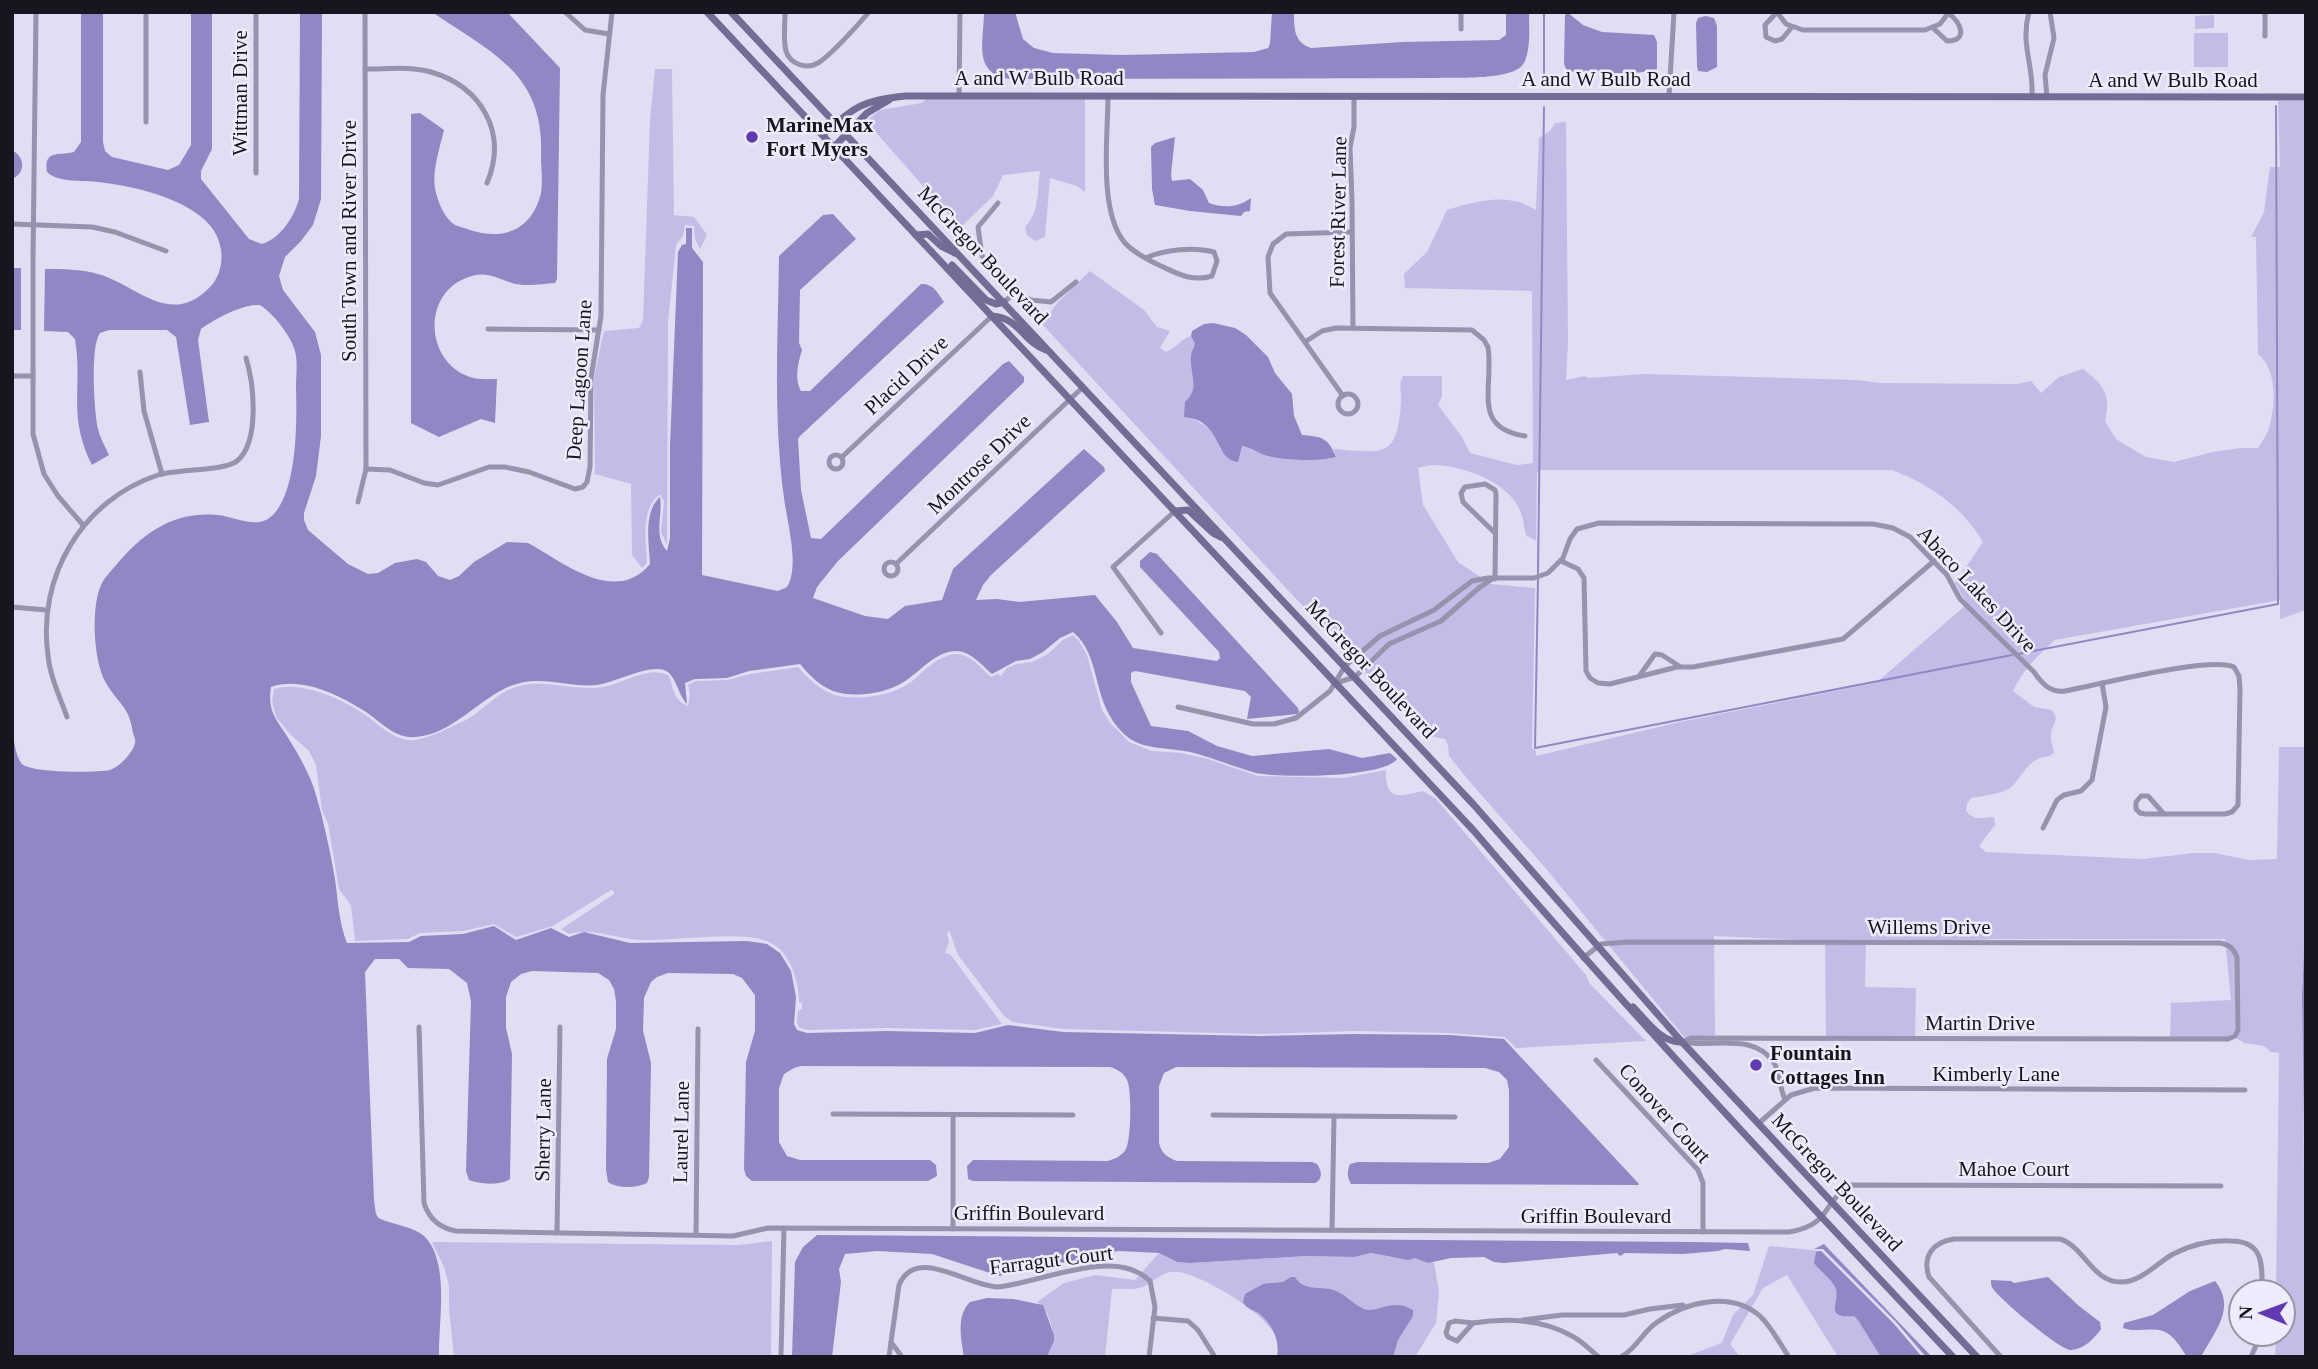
<svg xmlns="http://www.w3.org/2000/svg" width="2318" height="1369" font-family="Georgia,serif">
<rect width="100%" height="100%" fill="#e1ddf3"/>
<g fill="#c4bce6" fill-rule="evenodd">
<path d="M2214,15V28L2195,29V16Z"/>
<rect x="2194" y="33" width="34" height="34"/>
<path d="M655,69H672L674,215L694,217L707,235L700,249L695,239L694,226L685,225L683,236L676,245L668,322L667,545L661,532L664,501L660,494C640,509 646,541 647,563L642,568L632,555L631,484L595,474L594,377L604,331L639,328L643,320L650,120Z"/>
<path d="M926,99H1085V192L1077,186L1050,178L1045,237L1035,241L1027,235L1025,227C1040,212 1037,192 1040,171L1003,175L993,196L960,228L866,121L880,110L922,103Z"/>
<path d="M2278,101H2306V610L2280,619V600L2055,640C2038,655 2023,670 2013,691L2034,707L2052,710C2060,721 2053,722 2051,734C2050,739 2053,747 2054,753C2048,758 2044,756 2038,759C2025,765 2020,780 2010,788C2002,794 1982,796 1971,798L1967,804L1966,811C1974,821 1982,818 1994,817L1995,825L1979,846L1986,852L2143,859L2194,853H2215L2248,860L2277,859L2279,747H2306V904L2302,997L2306,1357H2275L2276,1334H2283V1292H2276L2279,1053L2271,1052L2264,1046L2244,1043L2235,1037H2170L2171,1003L2231,1000L2225,939H2001L1866,943L1865,987L1916,988L1915,1040L1826,1036L1825,941L1714,936L1715,1035L1685,1038L1548,871L1470,782L1449,756L1448,745L1445,739L1430,736L1414,723L1348,655L1042,324L1058,302L1090,271L1144,310L1157,327L1170,331L1160,348L1166,352C1177,348 1180,339 1191,336L1195,344L1191,357L1194,377L1192,418L1212,430L1221,450L1239,451L1242,446L1248,447L1257,452L1328,459L1336,457L1333,449C1382,452 1397,461 1401,403C1402,393 1398,385 1403,376H1442V396L1438,405L1462,437L1470,453L1517,465L1533,463L1532,291L1405,288L1404,274L1427,252L1447,210C1477,201 1508,192 1536,210L1539,138L1550,131L1555,123L1566,122L1568,342L1566,380L1585,376L1589,378L1645,374L1856,380L1881,383L2017,384L2031,381L2041,393L2059,377L2083,369C2104,385 2111,394 2105,421L2116,439L2146,457L2174,462L2213,452L2240,448H2258C2262,442 2267,435 2269,428C2276,405 2277,369 2258,354L2256,237H2251L2264,212L2270,167H2280ZM1431,465C1461,465 1505,480 1519,508C1523,516 1524,527 1526,535L1536,541L1537,473L1540,470H1892C1929,484 1962,506 1983,542L1955,583L1967,604L1876,683L1680,722L1536,756V751L1532,748L1535,588L1491,584L1458,562L1423,505L1418,468Z"/>
<path d="M1073,635L1079,641L1087,655L1102,710L1111,724L1129,742L1152,751L1181,753L1208,759L1258,776L1344,778L1386,770C1385,801 1399,797 1423,791L1436,799L1586,975L1590,984L1646,1041L1516,1048L1505,1037L1449,1033L1355,1031L1260,1034L1064,1029L1013,1022L1005,1017L958,955L949,930L947,934L949,942L945,953L950,954L1002,1024L975,1030L887,1028L808,1030L800,1028L797,1023L798,1011L802,1009V1003L799,1002C799,981 790,951 769,942C742,930 675,941 644,940C619,940 594,927 569,934L561,929L614,894V891L611,890L553,926L516,937L494,924L463,931L420,933L408,939L355,941L351,905L339,889L328,824L322,810L316,765L309,751L290,734L276,717L272,701L274,689C300,680 342,699 364,714C381,726 398,745 420,739C436,735 450,727 464,721C480,713 492,698 508,690C540,675 570,692 603,687C622,684 651,664 669,676C674,689 673,700 688,706L690,694L688,685L696,681L728,680L750,674L798,667C808,678 819,689 832,694C854,702 893,696 911,682C925,671 936,656 956,654C969,653 982,669 991,677L998,674L1001,676L1007,668L1017,664L1032,662L1048,654L1063,640Z"/>
<path d="M772,1241L771,1357H454L449,1308V1285L444,1267L432,1242L738,1245Z"/>
<path d="M1769,1246L1821,1251L1894,1324L1922,1357H1838L1787,1275L1763,1288L1730,1344L1740,1357H1684L1722,1343L1733,1315L1753,1295Z"/>
<path d="M1159,1253L1177,1262L1190,1263L1307,1256L1354,1257L1371,1253L1391,1257L1415,1258L1434,1263L1439,1291L1436,1323L1415,1357H1277C1278,1352 1279,1346 1277,1341C1272,1316 1203,1275 1178,1272C1160,1270 1153,1285 1139,1288C1131,1290 1121,1288 1112,1289L1105,1357H1047C1049,1352 1053,1345 1054,1340C1054,1329 1047,1307 1037,1302L1064,1283L1095,1275L1135,1280Z"/>
</g>
<g fill="#9386c4">
<path d="M81,12H103V142L105,151L112,157L168,170L179,165L191,145V12H212V149L201,171V179L249,239L262,244C281,238 294,217 299,199L300,12H322L321,199L313,225L301,241L285,257L279,276L283,290L315,332L321,355V436L316,476L304,513V520L308,530L348,564L368,574L378,573L395,563L417,559L426,562L438,576L450,580L459,576L474,562L507,542L528,543C563,562 615,606 650,564C649,544 643,512 660,497C663,516 653,535 667,551L670,538V446L678,252L682,245L686,244V228H692V248L703,262L702,575L778,591L787,587C800,566 787,522 784,498C773,418 778,336 779,256L823,215L833,214L856,239L800,290L799,343L802,350C798,363 794,379 801,391H810L921,284C934,284 937,292 944,302L800,436L798,439L801,490L811,538L821,539L1003,364L1009,361L1024,377V382L838,561L817,587L813,598L865,616L888,619L905,606L942,600L953,569L1084,449L1104,467L1105,471L991,575L983,585L976,600L997,599L1019,602L1095,595L1117,622L1133,648L1217,661L1220,658L1219,652L1140,567V561L1150,552L1157,554L1298,708L1299,712L1297,714L1247,719L1251,697L1245,691L1135,671L1131,673V682L1151,726L1188,731L1217,746L1252,756L1329,749L1362,758L1390,753L1397,759C1384,778 1279,778 1256,773C1234,767 1212,757 1190,752C1168,747 1142,751 1124,734C1090,702 1103,657 1073,632L1060,638L1043,652L1030,659L1016,661L992,674C983,666 970,651 957,651C934,651 920,673 902,683C884,694 853,698 833,691C820,686 809,675 800,664L749,671L727,678L695,679L685,683L687,704C678,695 676,674 664,670C647,665 617,682 597,685C566,688 540,673 508,687C478,700 452,734 416,737C395,739 381,722 366,712C340,695 301,676 271,687C267,714 278,720 290,741C300,757 311,777 316,795C324,822 330,851 335,879C338,901 339,923 347,943L409,942L421,936L463,934L494,926L516,940L551,928L569,937L584,932L630,943L747,941L767,944L780,953L791,971L796,997L794,1024L797,1030L807,1033L887,1031L975,1033L1008,1025L1063,1032L1260,1036L1355,1034L1449,1035L1504,1039L1639,1184L1638,1185L1351,1184C1347,1177 1347,1172 1350,1164L1358,1162L1488,1163L1500,1159L1509,1147V1090L1507,1080L1499,1072L1485,1068L1176,1067L1164,1073L1159,1086V1143C1161,1153 1168,1158 1177,1161L1312,1162L1317,1164C1322,1171 1323,1179 1315,1183L973,1181L968,1179L967,1166L973,1160L1107,1161C1115,1159 1122,1156 1126,1149C1131,1139 1132,1090 1127,1080C1124,1073 1117,1069 1110,1067L801,1066L794,1068L784,1074L779,1088V1142L787,1156L800,1160H930L936,1165L937,1176L928,1181H752L746,1176L744,1169L746,1062L755,1031V995L742,978L733,974L668,973L657,977L651,982L644,998L643,1031L651,1063L649,1177L647,1183C636,1188 618,1189 608,1182L606,1170L607,1059L616,1029V1001L614,989L609,980L598,973L532,971L521,974L511,982L506,997V1028L512,1054L510,1179C500,1186 479,1184 469,1180L466,1171L471,1001L467,983L449,969L408,968L399,959H375L365,972L374,1200C375,1205 375,1212 377,1216C380,1223 415,1225 426,1238C450,1265 438,1324 439,1357H12V729C14,739 15,756 22,764C31,773 96,773 110,770C119,767 133,753 135,743C136,740 134,736 133,733C129,705 118,704 106,683C93,662 91,607 101,585C104,578 112,570 117,564C143,533 174,511 217,515C233,516 253,528 268,519C298,499 297,420 296,388C296,376 298,362 295,351C291,336 273,313 260,305C242,304 215,319 201,329L198,340L209,422L190,425L176,337L167,330H109L100,333C90,346 94,411 98,429C100,438 105,446 109,455L92,465C67,415 83,387 75,339L68,332L44,331L45,269C62,269 80,269 98,274C137,285 169,327 208,289C219,279 223,264 221,250C216,203 136,186 98,182C83,180 58,183 47,172C43,149 60,156 74,152L81,142Z"/>
<path d="M432,12H507L560,68L557,279L555,283C542,284 525,287 512,283C495,277 484,270 466,278C422,295 425,362 470,377C478,380 488,379 497,379L495,423L481,419L439,437L411,423V114L420,113L444,130C440,147 432,170 435,188C437,200 444,218 455,225C459,227 466,228 470,230C501,240 528,232 539,200C544,188 541,170 541,157C542,134 539,110 527,90C507,55 464,35 432,12Z"/>
<path d="M984,12H1015L1023,39L1034,48L1053,53L1122,55L1254,52L1268,48L1270,44L1272,12H1294C1294,29 1294,42 1311,48L1403,42L1499,40L1506,35V12H1529C1529,28 1531,49 1524,63C1514,81 1456,77 1437,78L1009,79C972,73 984,41 984,12Z"/>
<path d="M1567,12L1583,25L1602,32L1654,35L1657,42V69C1647,75 1580,74 1567,71L1564,64L1565,15Z"/>
<path d="M1706,16L1714,18L1717,26V67L1707,72L1698,71L1697,66L1696,23L1698,18Z"/>
<path d="M1175,137L1171,174L1172,181L1190,179L1203,190L1209,203C1224,208 1237,208 1251,198L1250,211L1244,212L1241,216L1190,211L1155,205L1152,189L1151,147L1155,143Z"/>
<path d="M12,150C25,157 26,173 12,179Z"/>
<rect x="12" y="268" width="9" height="62"/>
<path d="M1213,323L1235,328L1246,335L1268,357L1275,373L1292,394L1294,416L1302,435C1322,437 1328,437 1336,457C1319,462 1286,460 1268,456C1259,454 1251,447 1242,446L1238,462C1213,459 1223,420 1184,417L1185,402C1201,389 1189,372 1191,356C1191,352 1194,348 1195,344L1191,336L1192,331L1204,324Z"/>
<path d="M2306,904V1274L2302,997Z"/>
<path d="M817,1235L1690,1242L1748,1243L1750,1251L1725,1249L1718,1251L1683,1254L1625,1253L1620,1256L1617,1253L1504,1263L1494,1262L1484,1257L1451,1258L1428,1263L1415,1258L1408,1260L1371,1253L1354,1257L1307,1256L1190,1263L1177,1262L1159,1253L1119,1251L999,1276L932,1254L877,1251L845,1254L839,1269L841,1282L832,1357H792L795,1262L803,1247Z"/>
<path d="M1824,1244L1932,1357H1926L1896,1322L1823,1249H1814Z"/>
<path d="M1821,1251L1894,1324L1922,1357H1881L1858,1320L1854,1316C1820,1319 1844,1299 1834,1285C1829,1277 1820,1271 1814,1263L1816,1252Z"/>
<path d="M1291,1277H1295C1302,1290 1318,1287 1330,1289C1344,1292 1352,1304 1364,1309C1378,1314 1391,1297 1413,1310V1316L1398,1340L1393,1357H1277C1280,1341 1273,1326 1261,1315C1254,1309 1248,1311 1243,1302L1245,1294L1263,1284L1283,1282Z"/>
<path d="M2048,1277L2079,1306L2100,1322L2101,1329C2094,1339 2084,1349 2071,1350C2060,1350 2002,1301 1994,1290C1991,1286 1991,1285 1991,1280L2011,1281L2014,1283Z"/>
<path d="M2215,1281C2237,1308 2214,1332 2201,1357H2187C2181,1348 2174,1335 2163,1331C2151,1327 2136,1333 2123,1328L2124,1323L2153,1315L2190,1291Z"/>
<path d="M987,1298L1013,1299L1043,1305L1054,1335V1341L1047,1357H964C961,1339 956,1316 970,1302Z"/>
</g>
<g fill="none" stroke-linecap="round" stroke-linejoin="round">
<g stroke="#9386c4" stroke-width="2">
<path d="M1544,12V85"/>
<path d="M1538,573L1544,107"/>
<path d="M1538,579L1535,748L2012,655"/>
<path d="M2018,654L2278,604L2276,106"/>
</g>
<g stroke="#9792ad" stroke-width="5">
<path d="M36,12L33,259V434L44,474L58,496L83,525"/>
<path d="M256,12V173"/>
<path d="M565,12L585,30L609,34"/>
<path d="M785,12C785,24 783,40 786,51C790,64 806,70 818,63C831,55 858,25 869,12"/>
<path d="M1461,12V29"/>
<path d="M1777,12L1786,24L1803,30H1925L1940,24L1949,12"/>
<path d="M1777,12L1765,25L1766,37L1775,41L1782,39L1792,27"/>
<path d="M2029,12C2020,45 2034,65 2032,97"/>
<path d="M1933,28L1947,41C1969,41 1961,22 1948,13"/>
<path d="M2265,36V12"/>
<path d="M365,69C387,69 411,66 431,72C482,87 508,133 487,183"/>
<path d="M959,96L960,12"/>
<path d="M1108,96C1108,135 1098,212 1125,243C1134,253 1148,260 1161,266C1178,274 1192,282 1212,276L1217,261L1214,252C1194,247 1165,249 1146,258"/>
<path d="M1669,96L1674,12"/>
<path d="M2047,97L2045,75L2054,38L2050,12"/>
<path d="M146,122V12"/>
<path d="M998,203L978,227L982,256L1016,292L1031,300L1051,302L1076,282"/>
<path d="M12,224L92,227L115,232L166,251"/>
<path d="M1004,302L1016,292"/>
<path d="M1353,328L1352,200L1350,148L1354,127V96"/>
<path d="M488,329L599,330"/>
<path d="M1305,342L1322,331L1336,328L1472,330L1484,340L1488,347C1494,388 1471,428 1525,436"/>
<path d="M140,372L144,411L162,474"/>
<path d="M12,376H33"/>
<circle cx="1348" cy="404" r="10"/>
<path d="M1343,396L1270,293L1268,257L1273,244L1286,234L1352,232"/>
<circle cx="836" cy="462" r="7"/>
<path d="M842,457L992,316"/>
<path d="M366,469L390,470L424,483L438,485L489,467H505L529,472L575,489L583,487L587,482L590,467L591,378L601,316L603,95L612,12"/>
<path d="M358,502L366,469L365,12"/>
<path d="M1561,561L1578,569L1584,578L1586,671L1590,678L1598,683L1610,684L1677,667H1693L1843,639L1934,561"/>
<circle cx="891" cy="569" r="7"/>
<path d="M896,564L1083,387"/>
<path d="M1495,579L1496,494L1495,490L1485,484L1465,487L1461,493L1463,502L1495,533"/>
<path d="M12,607L46,610"/>
<path d="M1161,633L1113,567L1175,511"/>
<path d="M1640,675L1655,654L1662,655L1679,666"/>
<path d="M1336,683L1355,677L1389,644L1441,621L1480,587L1491,580"/>
<path d="M1178,707L1253,724H1274L1296,718L1330,691L1345,666L1380,636L1434,610L1472,581L1488,578H1534L1548,573L1563,558L1570,539L1577,529L1599,523L1873,524L1893,528L1910,537L1947,575L1960,599L2034,672C2042,684 2051,693 2065,691C2097,685 2209,656 2234,667L2239,676L2240,689L2238,805L2232,812L2225,814H2145L2140,813L2136,809V802L2141,796H2148L2164,814"/>
<path d="M67,717C60,697 50,677 48,655C37,577 82,500 158,475C177,469 225,471 237,461C260,442 254,384 246,358"/>
<path d="M2043,828L2057,800L2064,795L2081,791L2092,780L2106,707L2102,683"/>
<path d="M1583,958L1601,944L1628,942L2220,943C2230,945 2233,948 2237,957L2238,1030L2235,1036L2228,1039L1691,1038L1682,1042"/>
<path d="M419,1027L424,1203C429,1219 440,1228 456,1231L733,1236L768,1228L1789,1232C1834,1224 1820,1202 1852,1185L2221,1186"/>
<path d="M1682,1042C1712,1048 1755,1032 1774,1063C1781,1074 1779,1088 1785,1099"/>
<path d="M1596,1060L1698,1170L1703,1183V1232"/>
<path d="M833,1114L1073,1115"/>
<path d="M1213,1115L1455,1117"/>
<path d="M1758,1124L1791,1095L1815,1088L2245,1090"/>
<path d="M953,1229V1115"/>
<path d="M1332,1230L1334,1116"/>
<path d="M557,1233L560,1027"/>
<path d="M696,1235L698,1029"/>
<path d="M1153,1318L1188,1321L1198,1330L1215,1357"/>
<path d="M1523,1320L1562,1315H1624L1650,1309L1683,1305"/>
<path d="M1455,1321L1473,1323L1457,1341L1448,1337L1446,1333L1449,1323Z"/>
<path d="M1473,1323C1506,1318 1542,1319 1572,1336C1582,1341 1590,1350 1599,1357"/>
<path d="M891,1342L899,1285C916,1245 967,1286 998,1287C1040,1283 1115,1246 1150,1281L1155,1307L1149,1357"/>
<path d="M781,1357L784,1228"/>
<path d="M889,1357L891,1342L902,1357"/>
<path d="M1621,1357C1636,1349 1642,1333 1656,1323C1685,1302 1731,1290 1761,1317C1772,1328 1780,1344 1789,1357"/>
<path d="M2001,1357L1929,1277C1922,1256 1933,1242 1954,1239H2060C2085,1247 2092,1282 2121,1282C2141,1282 2157,1263 2173,1254C2191,1245 2211,1240 2231,1241C2265,1241 2262,1267 2262,1292"/>
<path d="M2251,1357L2261,1334"/>
</g>
<g stroke="#746c94" stroke-width="7">
<path d="M707,12L1474,831C1628,1011 1790,1184 1953,1357"/>
<path d="M731,12L1474,805L1682,1042L1977,1357"/>
<path d="M823,135C854,106 864,100 906,96L2306,97"/>
<path d="M834,147L867,113L889,100"/>
<path d="M916,235L928,234L941,246L955,253"/>
<path d="M952,265L986,300L996,304L1004,302"/>
<path d="M992,316C1020,318 1022,341 1046,350"/>
<path d="M1175,511L1188,510L1213,533L1221,537"/>
<path d="M1633,1007C1647,1021 1661,1043 1682,1042"/>
</g>
</g>
<g fill="#613ab2" stroke="#eeebfd" stroke-width="2.5">
<circle cx="752" cy="137" r="7"/>
<circle cx="1756" cy="1065" r="7"/>
</g>
<g text-anchor="middle" stroke-width="5" stroke-linejoin="round" paint-order="stroke">
<g font-size="21" fill="#17151d" stroke="#eeebfd">
<text x="1039" y="85">A and W Bulb Road</text>
<text x="1606" y="86">A and W Bulb Road</text>
<text x="2173" y="87">A and W Bulb Road</text>
<text transform="translate(240 93) rotate(-90)" y="7">Wittman Drive</text>
<text transform="translate(1338 212) rotate(-89)" y="7">Forest River Lane</text>
<text transform="translate(349 241) rotate(-90)" y="7">South Town and River Drive</text>
<text transform="translate(983 255) rotate(47)" y="7">McGregor Boulevard</text>
<text transform="translate(906 375) rotate(-43)" y="7">Placid Drive</text>
<text transform="translate(579 380) rotate(-86)" y="7">Deep Lagoon Lane</text>
<text transform="translate(979 464) rotate(-44)" y="7">Montrose Drive</text>
<text transform="translate(1977 589) rotate(47)" y="7">Abaco Lakes Drive</text>
<text transform="translate(1371 669) rotate(47)" y="7">McGregor Boulevard</text>
<text x="1929" y="934">Willems Drive</text>
<text x="1980" y="1030">Martin Drive</text>
<text x="1996" y="1081">Kimberly Lane</text>
<text transform="translate(1665 1113) rotate(48)" y="7">Conover Court</text>
<text transform="translate(543 1130) rotate(-89)" y="7">Sherry Lane</text>
<text transform="translate(681 1132) rotate(-89)" y="7">Laurel Lane</text>
<text x="2014" y="1176">Mahoe Court</text>
<text transform="translate(1837 1182) rotate(47)" y="7">McGregor Boulevard</text>
<text x="1029" y="1220">Griffin Boulevard</text>
<text x="1596" y="1223">Griffin Boulevard</text>
<text transform="translate(1051 1260) rotate(-7)" y="7">Farragut Court</text>
</g>
<g font-size="21" font-weight="bold" fill="#17151d" stroke="#eeebfd" text-anchor="start">
<text x="766" y="132">MarineMax<tspan x="766" dy="24">Fort Myers</tspan></text>
<text x="1770" y="1060">Fountain<tspan x="1770" dy="24">Cottages Inn</tspan></text>
</g>
</g>
<rect width="2318" height="1369" fill="none" stroke="#17151d" stroke-width="28"/>
<g transform="translate(2262 1313) rotate(271)"><circle r="33" fill="#eeebfd" stroke="#9895a3" stroke-width="2"/>
<path d="M0-5L12 26L0 18L-12 26Z" fill="#613ab2"/>
<text y="-10" font-size="19" font-weight="bold" text-anchor="middle" fill="#17151d">N</text>
</g>
</svg>
